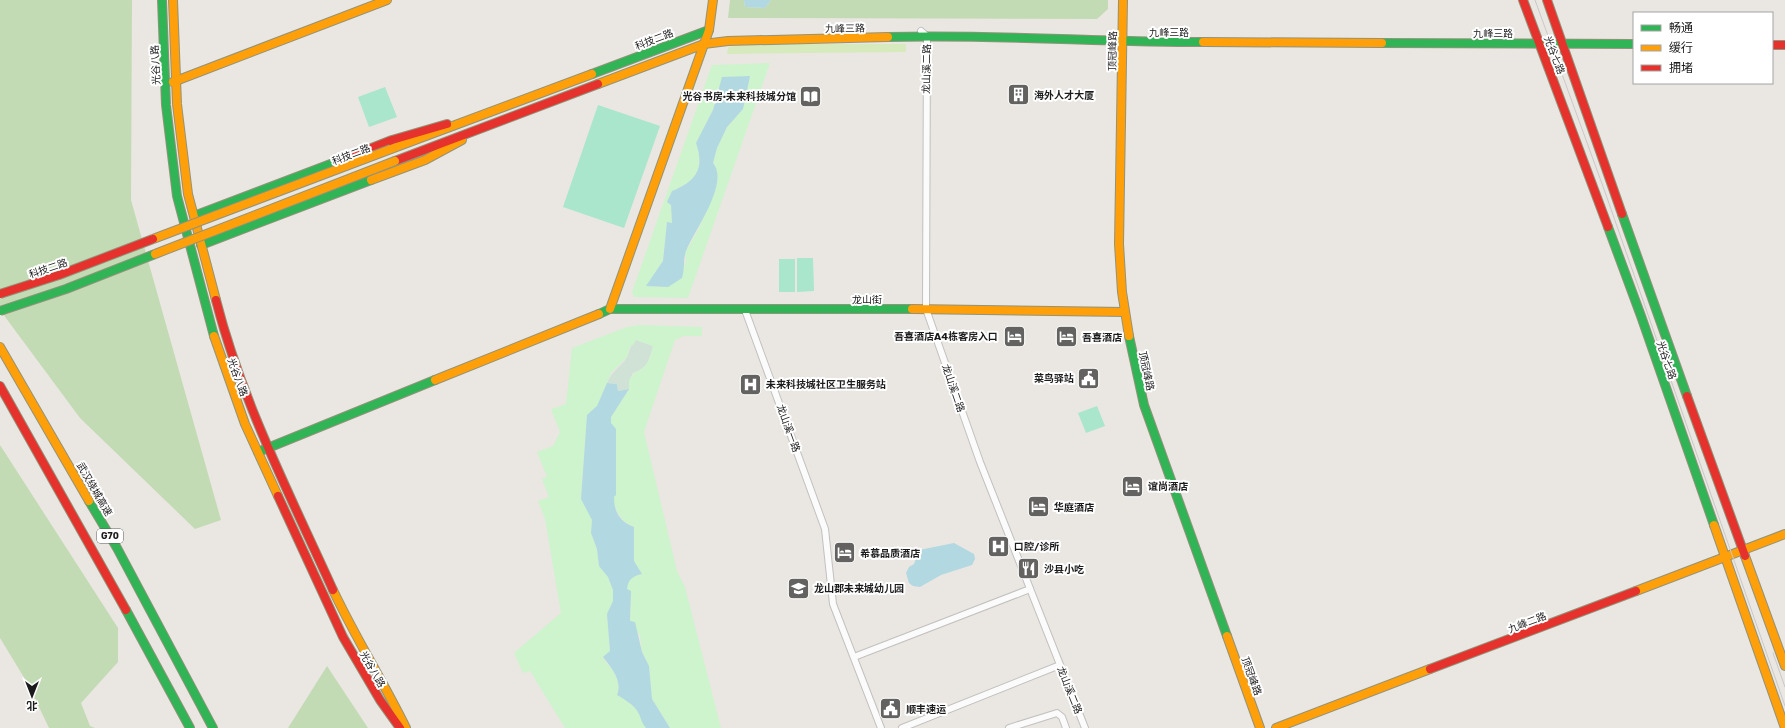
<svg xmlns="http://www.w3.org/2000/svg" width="1785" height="728" font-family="Rubik,'Noto Sans SC',sans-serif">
<rect width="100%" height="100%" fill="#eae7e2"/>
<path fill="#d6eabd" d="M753,44H906V52L727,54L728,47Z"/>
<g fill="#c3dbb4">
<path d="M0,0H132L131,200L221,520L195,529L80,418L0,310Z"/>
<path d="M730,0H744L745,7L765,8L771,0H1108V9L1097,19L728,18Z"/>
<path d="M0,445L118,628V662L81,703L90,726L95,728H49L28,684L0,638Z"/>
<path d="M327,666L368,728H288Z"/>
</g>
<path fill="#d0e2d6" d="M636,340L653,346C649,360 648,368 633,373L629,381V389L618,391L617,384L607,383C612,370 622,366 627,357C631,349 628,348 636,340Z"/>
<g fill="#cdf4cc" fill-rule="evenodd">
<path d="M770,63L688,298L634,297L632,292L712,65ZM718,87L743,109L727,127L717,148L713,163L717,184L714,194L699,228L685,253L686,262L668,287L647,286L663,261L667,222L672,224L671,205L667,202L672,191C696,181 705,169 696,143L713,110Z"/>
<path d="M640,325L702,327V336H683L675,340L644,432L677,571L685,587L721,728H670L652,699L649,666L642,652L640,636L630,621L631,592L627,589C628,578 633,576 642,574L634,561V527C622,522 619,516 614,505L611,417L629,389V381L634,373C647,368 650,360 653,346L636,340L633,345L630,346L627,357L611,373L597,407L587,415L581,499L592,520L591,533L597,549L599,566L608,577L613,590V601L607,614L610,652L603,658C611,668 623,681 617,695C624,699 635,705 639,714C641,719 642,723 646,728H565L530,671L523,673L514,653L561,613L545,519L538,501L549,497L542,479L547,477L537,452L553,446L560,432L551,409L566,404L572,348L627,327Z"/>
</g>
<g fill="#a9e6cb">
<path d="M385,87L397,117L369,127L358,97Z"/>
<path d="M598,105L660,126L624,228L563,207Z"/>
<path d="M797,258H813L814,291L797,292Z"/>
<rect x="779" y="259" width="16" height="33"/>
<path d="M1097,406L1105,426L1086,433L1078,413Z"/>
</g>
<g fill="#b2d8e1">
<path d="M744,0H771L765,8L745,7Z"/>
<path d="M750,76L743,109L727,127L717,148L713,163C730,183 694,231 686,251C683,258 685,269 682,278L668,287L646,286L663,261L667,222L672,223L671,205L667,202L672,191C696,181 705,169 696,143L713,110L722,77Z"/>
<path d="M607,383L617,384L618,391L629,389L611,417V423L616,429V495L614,497C614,512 620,522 634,527V561L642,574C633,576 628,579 627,589L631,591L630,621L635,622L642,652L649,666L652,699L670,728H646C642,723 641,719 639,714C635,705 624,699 617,695C623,681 611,667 603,657L610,651L607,614L613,601V590L608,577L599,566L597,549L591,533L592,520L581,499L587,415L597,406Z"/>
<path d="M954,543L974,554L975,559L972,565L941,575L920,587L913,586L909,583L906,573L909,567L914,564L919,550Z"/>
</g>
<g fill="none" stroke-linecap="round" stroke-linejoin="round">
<defs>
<g id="street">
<path d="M921,31L927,36L926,309L980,462L1085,728"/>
<path d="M745,310L825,529L833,604L881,728"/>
<path d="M854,657L1030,589"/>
<path d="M902,728L1060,665"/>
<path d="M1009,728L1057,713L1062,717L1066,728"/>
</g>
<g id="fast">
<path d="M162,0L166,105L177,196L214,336"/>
<path d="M888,37C993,34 1098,42 1203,42"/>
<path d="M1382,43L1634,44"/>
<path d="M592,74L709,30"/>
<path d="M1622,214L1687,396"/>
<path d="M194,216L336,162"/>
<path d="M1608,227L1641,316L1714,525"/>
<path d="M201,245L371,180"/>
<path d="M599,314L610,309H912"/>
<path d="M1129,336L1144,405L1227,636"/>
<path d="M258,452L435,380"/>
<path d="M89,501L117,548L213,728"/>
<path d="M126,610L190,728"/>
</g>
<g id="slow">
<path d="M173,0L177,104L188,194L216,300"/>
<path d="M1123,0L1119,244L1122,292L1129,336"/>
<path d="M1203,42L1382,43"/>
<path d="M173,82L387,0"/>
<path d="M598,84L704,44L728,41L888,37"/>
<path d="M391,149L592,74"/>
<path d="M371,180L425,160L462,140"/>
<path d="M610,309L709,30L713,0"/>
<path d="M912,309L1125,312"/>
<path d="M214,336L245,424L278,496"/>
<path d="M0,347L89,501"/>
<path d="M435,380L599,314"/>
<path d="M1714,525L1785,728"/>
<path d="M1745,556L1785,666"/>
<path d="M333,590C355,637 383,681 406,728"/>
<path d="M1636,591L1785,534"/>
<path d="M1227,636L1260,728"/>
<path d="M1276,728L1430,669"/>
</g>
<g id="jam">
<path d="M1523,0L1608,227"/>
<path d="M1547,0L1622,214"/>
<path d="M1772,45H1785"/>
<path d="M395,161L598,84"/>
<path d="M336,162L392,140L447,124"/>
<path d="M216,300C242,402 290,495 333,590"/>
<path d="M0,386L126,610"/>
<path d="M1687,396L1745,556"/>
<path d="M278,496L343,637L380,700L400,728"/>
<path d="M1430,669L1636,591"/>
</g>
</defs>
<use href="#street" stroke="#c2c1bf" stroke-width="8"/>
<use href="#fast" stroke="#92937a" stroke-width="10"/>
<use href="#slow" stroke="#92937a" stroke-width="10"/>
<use href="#jam" stroke="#92937a" stroke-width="10"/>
<use href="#street" stroke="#fcfbfb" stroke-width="6"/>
<use href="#fast" stroke="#30b455" stroke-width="8"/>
<use href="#slow" stroke="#ff9f0a" stroke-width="8"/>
<use href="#jam" stroke="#e5322d" stroke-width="8"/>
<g stroke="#c9c8c8" stroke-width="1">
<path d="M1535,0L1605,192L1785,706"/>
<path d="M1773,653L1785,687"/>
</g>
<defs>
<path id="fast-bridge" d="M0,311L66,289L155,254"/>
<g id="slow-bridge">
<path d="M153,239L391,149"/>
<path d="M155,254L395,161"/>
</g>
<path id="jam-bridge" d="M0,294L59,275L153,239"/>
</defs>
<use href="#fast-bridge" stroke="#92937a" stroke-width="10" stroke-linecap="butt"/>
<use href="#slow-bridge" stroke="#92937a" stroke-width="10" stroke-linecap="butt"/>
<use href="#jam-bridge" stroke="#92937a" stroke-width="10" stroke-linecap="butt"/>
<use href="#fast-bridge" stroke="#30b455" stroke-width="8"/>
<use href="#slow-bridge" stroke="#ff9f0a" stroke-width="8"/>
<use href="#jam-bridge" stroke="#e5322d" stroke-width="8"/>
</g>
<defs>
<symbol id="building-square" viewBox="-11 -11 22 22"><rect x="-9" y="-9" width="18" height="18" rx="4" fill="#636261" stroke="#fff"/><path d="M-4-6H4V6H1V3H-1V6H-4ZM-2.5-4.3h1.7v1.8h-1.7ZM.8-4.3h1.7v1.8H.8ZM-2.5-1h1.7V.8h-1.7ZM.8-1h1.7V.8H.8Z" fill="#fff"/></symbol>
<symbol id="library-square" viewBox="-11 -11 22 22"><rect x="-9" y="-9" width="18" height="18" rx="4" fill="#636261" stroke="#fff"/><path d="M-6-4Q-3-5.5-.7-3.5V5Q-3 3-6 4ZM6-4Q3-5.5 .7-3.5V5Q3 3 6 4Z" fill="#fff"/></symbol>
<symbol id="hotel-square" viewBox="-11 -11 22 22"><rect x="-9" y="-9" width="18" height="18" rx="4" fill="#636261" stroke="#fff"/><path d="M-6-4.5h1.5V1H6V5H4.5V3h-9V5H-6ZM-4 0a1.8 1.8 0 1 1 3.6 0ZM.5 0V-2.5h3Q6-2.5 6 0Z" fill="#fff"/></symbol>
<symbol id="civic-square" viewBox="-11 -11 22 22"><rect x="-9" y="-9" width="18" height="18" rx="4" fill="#636261" stroke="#fff"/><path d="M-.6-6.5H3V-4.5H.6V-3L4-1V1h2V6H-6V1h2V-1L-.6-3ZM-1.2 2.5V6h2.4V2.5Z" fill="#fff"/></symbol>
<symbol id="hospital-square" viewBox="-11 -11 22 22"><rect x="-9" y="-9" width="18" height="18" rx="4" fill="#636261" stroke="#fff"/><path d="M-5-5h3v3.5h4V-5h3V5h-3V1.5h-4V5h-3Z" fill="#fff"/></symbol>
<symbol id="restaurant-square" viewBox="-11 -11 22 22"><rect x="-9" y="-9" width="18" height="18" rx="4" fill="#636261" stroke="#fff"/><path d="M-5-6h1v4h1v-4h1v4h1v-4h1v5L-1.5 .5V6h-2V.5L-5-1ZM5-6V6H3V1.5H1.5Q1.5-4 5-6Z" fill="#fff"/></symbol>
<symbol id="school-square" viewBox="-11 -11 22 22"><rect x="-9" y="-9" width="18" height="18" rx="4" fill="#636261" stroke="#fff"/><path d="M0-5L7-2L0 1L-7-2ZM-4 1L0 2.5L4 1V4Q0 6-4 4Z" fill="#fff"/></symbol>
</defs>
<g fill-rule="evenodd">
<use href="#building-square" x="1006" y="82" width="25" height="25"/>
<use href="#library-square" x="798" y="84" width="25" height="25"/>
<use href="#hotel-square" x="1002" y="324" width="25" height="25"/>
<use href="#hotel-square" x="1054" y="324" width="25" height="25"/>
<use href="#civic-square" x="1076" y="366" width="25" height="25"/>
<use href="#hospital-square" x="738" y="372" width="25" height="25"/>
<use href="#hotel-square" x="1120" y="474" width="25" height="25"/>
<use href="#hotel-square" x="1026" y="494" width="25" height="25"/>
<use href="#hospital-square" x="986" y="534" width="25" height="25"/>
<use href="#hotel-square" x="832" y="540" width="25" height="25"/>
<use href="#restaurant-square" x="1016" y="556" width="25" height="25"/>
<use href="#school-square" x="786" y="576" width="25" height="25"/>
<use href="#civic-square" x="878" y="696" width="25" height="25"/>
</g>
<g text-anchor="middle" stroke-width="4" stroke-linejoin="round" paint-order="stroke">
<rect fill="#fff" stroke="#5f5f5f" stroke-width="1" x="97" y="529" width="26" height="14" rx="3"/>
<g font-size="9" font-weight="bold" fill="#1b1b1b">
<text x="110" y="539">G70</text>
</g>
<g font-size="10" fill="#1b1b1b" stroke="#fff">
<text transform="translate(845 28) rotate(-1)" y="4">九峰三路</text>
<text x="1169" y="36">九峰三路</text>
<text x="1493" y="37">九峰三路</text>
<text transform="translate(654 39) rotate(-21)" y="4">科技二路</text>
<text transform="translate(1112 51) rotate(-89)" y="4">顶冠峰路</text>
<text transform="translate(1555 55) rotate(69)" y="4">光谷七路</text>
<text transform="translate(155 65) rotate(-93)" y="4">光谷八路</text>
<text transform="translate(926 69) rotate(-89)" y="4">龙山溪二路</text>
<text transform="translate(351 154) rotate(-21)" y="4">科技二路</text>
<text transform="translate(48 268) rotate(-19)" y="4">科技二路</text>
<text x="867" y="303">龙山街</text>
<text transform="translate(1667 360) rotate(71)" y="4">光谷七路</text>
<text transform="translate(1147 371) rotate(78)" y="4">顶冠峰路</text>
<text transform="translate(238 377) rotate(70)" y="4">光谷八路</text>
<text transform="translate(954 388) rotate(71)" y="4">龙山溪二路</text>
<text transform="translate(789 428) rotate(70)" y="4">龙山溪一路</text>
<text transform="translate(95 489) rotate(60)" y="4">武汉绕城高速</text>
<text transform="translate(1527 622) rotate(-21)" y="4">九峰二路</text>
<text transform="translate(373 669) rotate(60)" y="4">光谷八路</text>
<text transform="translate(1252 676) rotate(70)" y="4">顶冠峰路</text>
<text transform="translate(1070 690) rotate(68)" y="4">龙山溪二路</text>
</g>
<g font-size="10" font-weight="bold" fill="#1b1b1b" stroke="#fff" text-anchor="start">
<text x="1034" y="99">海外人才大厦</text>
<text x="796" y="100" text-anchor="end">光谷书房·未来科技城分馆</text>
<text x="998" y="340" text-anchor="end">吾喜酒店A4栋客房入口</text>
<text x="1082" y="341">吾喜酒店</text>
<text x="1074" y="382" text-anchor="end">菜鸟驿站</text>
<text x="766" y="388">未来科技城社区卫生服务站</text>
<text x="1148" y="490">谊尚酒店</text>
<text x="1054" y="511">华庭酒店</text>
<text x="1014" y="550">口腔/诊所</text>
<text x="860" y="557">希慕品质酒店</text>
<text x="1044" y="573">沙县小吃</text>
<text x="814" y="592">龙山郡未来城幼儿园</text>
<text x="906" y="713">顺丰速运</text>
</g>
</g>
<rect x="1633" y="12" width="140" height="72" fill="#ffffff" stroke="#a4a4a4"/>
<rect x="1641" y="25" width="20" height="6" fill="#30b455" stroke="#a4a4a4"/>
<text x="1669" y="32" font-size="12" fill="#1b1b1b">畅通</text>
<rect x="1641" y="45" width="20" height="6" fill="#ff9f0a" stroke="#a4a4a4"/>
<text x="1669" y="52" font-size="12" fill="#1b1b1b">缓行</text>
<rect x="1641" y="65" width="20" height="6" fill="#e5322d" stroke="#a4a4a4"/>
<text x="1669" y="72" font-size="12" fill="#1b1b1b">拥堵</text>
<g transform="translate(32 696) rotate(180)" stroke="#ffffff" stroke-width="3" paint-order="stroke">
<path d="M0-3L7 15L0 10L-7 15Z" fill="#1b1b1b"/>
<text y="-6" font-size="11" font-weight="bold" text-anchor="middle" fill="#1b1b1b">北</text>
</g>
</svg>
